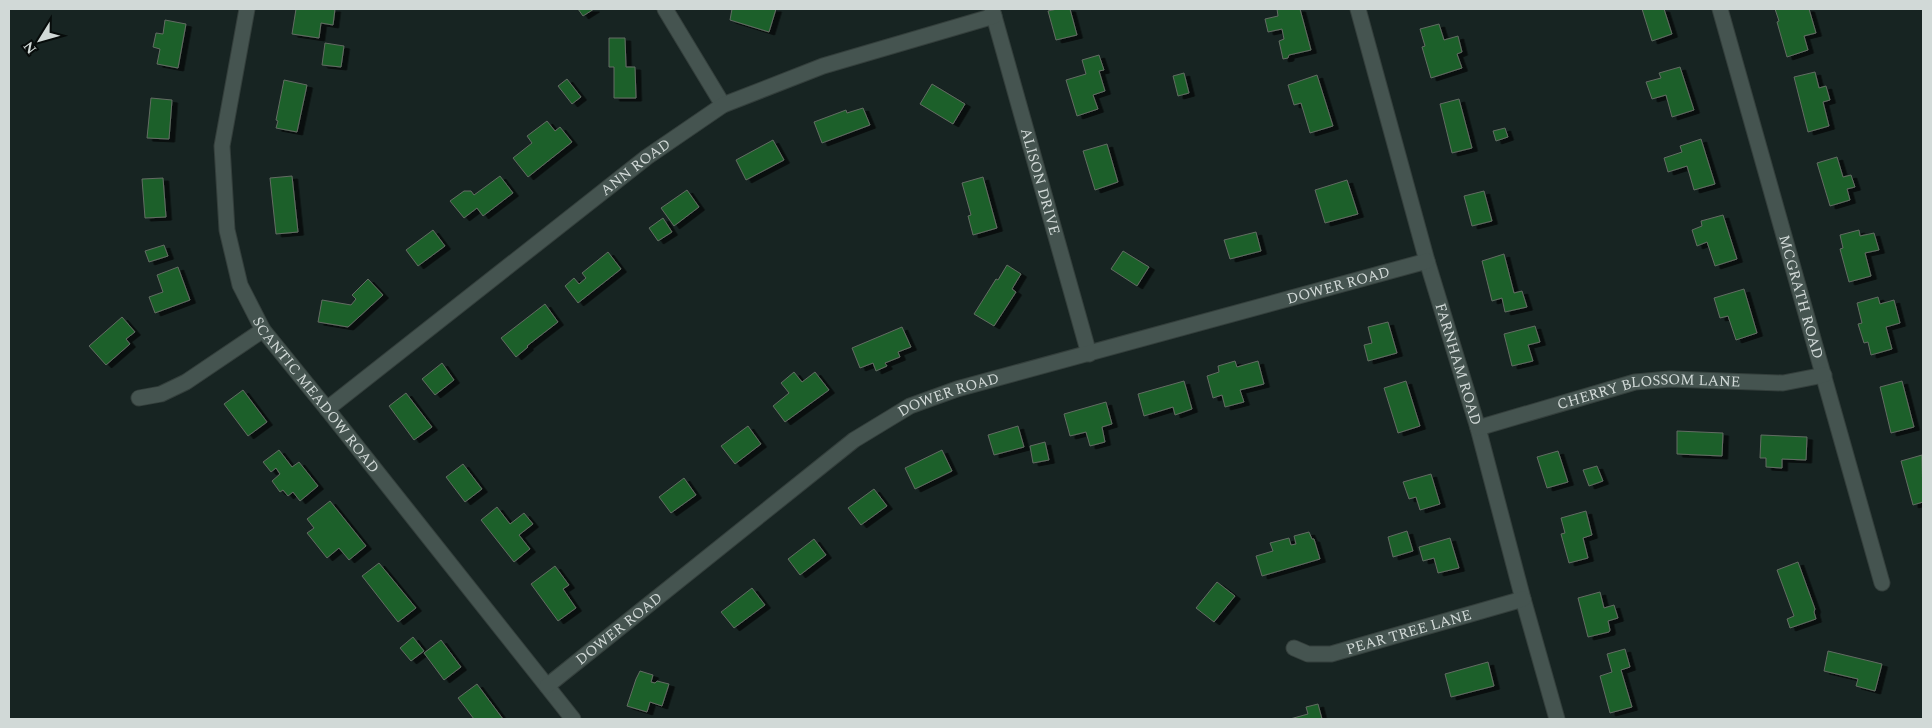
<svg xmlns="http://www.w3.org/2000/svg" width="1932" height="728" font-family="Spectral,serif">
<defs>
<filter id="shadow"><feDropShadow dx="5.5" dy="3" stdDeviation="0" flood-color="#0009"/></filter>
</defs>
<rect width="100%" height="100%" fill="#172422"/>
<g fill="#1e612b" stroke="#626c63" filter="url(#shadow)">
<path d="M296,9H335L333,25L321,23L319,38L292,34Z"/>
<path d="M578,9H594L583,16Z"/>
<path d="M732,9H776L769,32L730,20Z"/>
<path d="M1057,9H1070L1077,35L1056,40L1048,11Z"/>
<path d="M1277,9H1300L1311,50L1289,55L1288,58L1283,59L1279,41L1284,39L1282,29L1268,32L1265,19L1278,16Z"/>
<path d="M1642,9H1664L1672,34L1652,41Z"/>
<path d="M1775,9H1809L1816,33L1804,36L1808,50L1787,57L1777,22L1779,21Z"/>
<path d="M165,20L186,24L178,68L157,64L160,49L153,47L156,33L163,34Z"/>
<path d="M1439,24L1444,40L1458,36L1462,52L1457,54L1462,68L1431,78L1422,47L1425,46L1420,29Z"/>
<path d="M609,38H625L626,67H635L636,98H614V67H609Z"/>
<path d="M325,43L344,46L341,67L322,65Z"/>
<path d="M1099,55L1104,70L1099,71L1105,91L1093,95L1098,109L1077,116L1066,80L1086,74L1082,60Z"/>
<path d="M1680,67L1694,110L1672,117L1666,95L1652,99L1646,82L1661,78L1659,73Z"/>
<path d="M1815,72L1819,88L1826,86L1830,100L1823,102L1829,126L1808,132L1794,77Z"/>
<path d="M1184,73L1189,93L1178,96L1173,76Z"/>
<path d="M1317,75L1333,126L1310,133L1301,103L1294,105L1288,85Z"/>
<path d="M567,79L581,97L572,104L558,86Z"/>
<path d="M284,80L307,85L297,132L276,128L278,121L276,120Z"/>
<path d="M932,84L965,104L953,124L920,104Z"/>
<path d="M151,98L172,100L169,139L147,138Z"/>
<path d="M1459,99L1472,148L1452,153L1440,104Z"/>
<path d="M863,108L870,125L822,143L814,122L846,110L847,113Z"/>
<path d="M547,121L555,131L560,127L572,142L528,177L513,158L532,143L527,136Z"/>
<path d="M1505,128L1508,137L1496,141L1493,131Z"/>
<path d="M1701,139L1715,184L1694,190L1687,166L1668,172L1664,158L1682,152L1680,146Z"/>
<path d="M773,140L784,160L746,180L736,160Z"/>
<path d="M1107,144L1118,182L1095,190L1083,151Z"/>
<path d="M1837,157L1843,177L1851,175L1855,187L1847,189L1850,200L1830,206L1817,163Z"/>
<path d="M292,176L298,232L276,234L270,178Z"/>
<path d="M500,176L513,193L483,216L477,208L464,218L450,201L464,191H471L474,195Z"/>
<path d="M983,177L997,228L973,235L968,216L971,215L962,183Z"/>
<path d="M163,178L166,217L145,218L142,179Z"/>
<path d="M1347,180L1358,214L1325,223L1315,190Z"/>
<path d="M687,190L699,207L674,226L661,208Z"/>
<path d="M1484,191L1492,221L1472,226L1464,196Z"/>
<path d="M1723,215L1737,259L1715,266L1707,242L1697,246L1692,230L1702,226L1701,221Z"/>
<path d="M663,218L672,232L658,241L649,228Z"/>
<path d="M433,230L445,246L418,266L406,250Z"/>
<path d="M1859,230L1860,236L1874,233L1879,250L1865,253L1871,276L1849,282L1840,249L1843,248L1840,235Z"/>
<path d="M1256,232L1261,251L1230,259L1224,240Z"/>
<path d="M164,245L168,256L149,262L145,251Z"/>
<path d="M1123,251L1149,267L1137,286L1111,269Z"/>
<path d="M608,252L621,269L578,303L565,286L574,278L579,284L586,278L582,273Z"/>
<path d="M1504,254L1514,293L1522,291L1527,307L1505,312L1502,298L1492,301L1482,261Z"/>
<path d="M1007,265L1021,274L1012,289L1016,292L994,326L974,314L996,279L998,280Z"/>
<path d="M178,267L190,300L155,313L149,297L163,292L157,275Z"/>
<path d="M368,279L383,295L348,327L318,322L322,300L351,305L356,299L352,295Z"/>
<path d="M1744,289L1757,333L1736,340L1728,316L1720,318L1714,298Z"/>
<path d="M1878,297L1880,304L1894,300L1900,323L1886,327L1892,349L1871,355L1868,342L1864,343L1858,324L1862,323L1857,303Z"/>
<path d="M545,304L558,322L527,346L528,347L516,357L501,338Z"/>
<path d="M122,317L135,332L126,339L130,344L106,365L89,346Z"/>
<path d="M1388,322L1397,353L1368,361L1364,345L1372,343L1368,327Z"/>
<path d="M1535,326L1540,342L1528,345L1533,361L1512,366L1504,334Z"/>
<path d="M902,327L911,347L898,352L900,357L885,363L887,366L876,371L873,363L860,368L852,348Z"/>
<path d="M1235,361L1237,367L1258,361L1264,384L1240,390L1244,402L1225,407L1222,395L1213,398L1207,376L1219,372L1218,366Z"/>
<path d="M442,363L454,380L435,395L422,379Z"/>
<path d="M794,372L802,382L815,372L829,390L785,422L773,406L789,393L781,383Z"/>
<path d="M1184,381L1192,409L1175,415L1173,407L1144,416L1138,394Z"/>
<path d="M1406,381L1420,426L1398,433L1384,388Z"/>
<path d="M1902,381L1914,427L1891,433L1880,387Z"/>
<path d="M243,390L267,422L248,436L224,404Z"/>
<path d="M406,393L432,427L414,440L389,406Z"/>
<path d="M1106,402L1112,424L1102,427L1105,442L1090,446L1086,432L1070,436L1064,414Z"/>
<path d="M748,426L761,444L735,464L721,446Z"/>
<path d="M1018,426L1024,447L994,455L988,435Z"/>
<path d="M1677,431L1723,433L1722,456L1677,454Z"/>
<path d="M1761,435L1807,437L1806,460L1782,459V468L1766,467V458H1760Z"/>
<path d="M1045,442L1049,460L1033,463L1030,446Z"/>
<path d="M279,450L292,467L299,462L318,486L300,501L293,492L288,496L283,490L280,492L272,481L280,474L276,468L271,472L263,462Z"/>
<path d="M942,450L952,471L915,489L905,468Z"/>
<path d="M1558,451L1568,482L1547,488L1537,457Z"/>
<path d="M1922,455L1923,502L1913,505L1901,461Z"/>
<path d="M463,464L482,489L465,502L446,477Z"/>
<path d="M1597,466L1603,481L1589,486L1583,470Z"/>
<path d="M1431,474L1440,504L1420,510L1416,497L1409,499L1403,482Z"/>
<path d="M684,478L696,495L671,513L659,497Z"/>
<path d="M874,489L887,506L861,525L848,508Z"/>
<path d="M330,501L366,546L349,560L339,548L327,558L307,533L314,528L307,519Z"/>
<path d="M497,507L510,524L524,513L533,524L519,535L530,549L514,562L481,520Z"/>
<path d="M1586,511L1592,535L1583,538L1588,558L1569,563L1561,534L1565,533L1561,518Z"/>
<path d="M1407,531L1413,551L1393,557L1388,537Z"/>
<path d="M1309,532L1312,539H1314L1320,559L1262,576L1256,556L1273,551L1270,543L1289,538L1291,545L1296,544L1294,536Z"/>
<path d="M1450,538L1459,568L1438,573L1434,558L1423,561L1419,547Z"/>
<path d="M814,539L826,555L800,575L788,559Z"/>
<path d="M1798,562L1815,609L1814,612L1816,619L1790,628L1787,619L1794,616L1777,570Z"/>
<path d="M379,563L416,608L398,622L362,576Z"/>
<path d="M555,566L569,585L563,589L576,608L558,621L531,584Z"/>
<path d="M1217,582L1235,596L1214,622L1196,608Z"/>
<path d="M752,588L765,605L734,628L721,612Z"/>
<path d="M1600,592L1604,608L1614,605L1618,618L1608,621L1610,630L1609,632L1588,637L1578,598Z"/>
<path d="M413,637L424,651L411,661L400,648Z"/>
<path d="M441,640L461,667L444,680L424,653Z"/>
<path d="M1625,649L1630,667L1621,670L1632,707L1610,713L1600,676L1612,672L1607,654Z"/>
<path d="M1828,651L1882,664L1875,691L1856,686L1858,679L1824,671Z"/>
<path d="M1488,662L1494,686L1451,697L1445,674Z"/>
<path d="M640,671L653,675L651,682L655,683L657,681L669,684L662,706L650,702L647,712L627,706L636,679Z"/>
<path d="M477,684L503,719H474L458,698Z"/>
<path d="M1318,704L1322,719H1290L1308,714L1306,707Z"/>
</g>
<g fill="none" stroke-linecap="round" stroke-linejoin="round">
<defs>
<g id="minor">
<path id="s1" d="M247,9L222,146L227,230L240,285L263,330L327,409L573,719"/>
<path d="M665,9L723,105"/>
<path id="s2" d="M992,9L1089,354"/>
<path id="s3" d="M1358,9L1427,261L1478,428L1523,599L1557,719"/>
<path id="s4" d="M1720,9L1882,583"/>
<path d="M139,398L161,394L186,382L263,330"/>
<path id="s5" d="M327,409L647,157L723,105L823,66L994,16"/>
<path id="s6" d="M1478,428L1635,382L1670,379L1783,383L1824,375"/>
<path id="s7" d="M1294,648L1308,654H1331L1523,599"/>
<path id="s8" d="M547,686L854,440L910,406L957,389L1427,261"/>
</g>
</defs>
<use href="#minor" stroke="#343f3c" stroke-width="17"/>
<use href="#minor" stroke="#455450" stroke-width="15"/>
</g>
<g text-anchor="middle" stroke-width="4" stroke-linejoin="round" paint-order="stroke">
<g font-size="15" fill="#d1d9d7" stroke="#070c0b">
<text dy="5" stroke="none"><textPath href="#s5" startOffset="392">ANN ROAD</textPath></text>
<text dy="5" stroke="none"><textPath href="#s2" startOffset="179">ALISON DRIVE</textPath></text>
<text dy="5" stroke="none"><textPath href="#s8" startOffset="904">DOWER ROAD</textPath></text>
<text dy="5" stroke="none"><textPath href="#s4" startOffset="299">MCGRATH ROAD</textPath></text>
<text dy="5" stroke="none"><textPath href="#s3" startOffset="369">FARNHAM ROAD</textPath></text>
<text dy="5" stroke="none"><textPath href="#s1" startOffset="414">SCANTIC MEADOW ROAD</textPath></text>
<text dy="5" stroke="none"><textPath href="#s6" startOffset="176">CHERRY BLOSSOM LANE</textPath></text>
<text dy="5" stroke="none"><textPath href="#s8" startOffset="499">DOWER ROAD</textPath></text>
<text dy="5" stroke="none"><textPath href="#s8" startOffset="92">DOWER ROAD</textPath></text>
<text dy="5" stroke="none"><textPath href="#s7" startOffset="119">PEAR TREE LANE</textPath></text>
</g>
</g>
<rect width="1932" height="728" fill="none" stroke="#d1d9d7" stroke-width="20"/>
<g transform="translate(40 40) rotate(233)" stroke="#070c0b" stroke-width="4" paint-order="stroke">
<path d="M0-4L9 19L0 12L-9 19Z" fill="#d1d9d7"/>
<text y="-8" font-size="14" font-weight="bold" text-anchor="middle" fill="#d1d9d7">N</text>
</g>
</svg>
